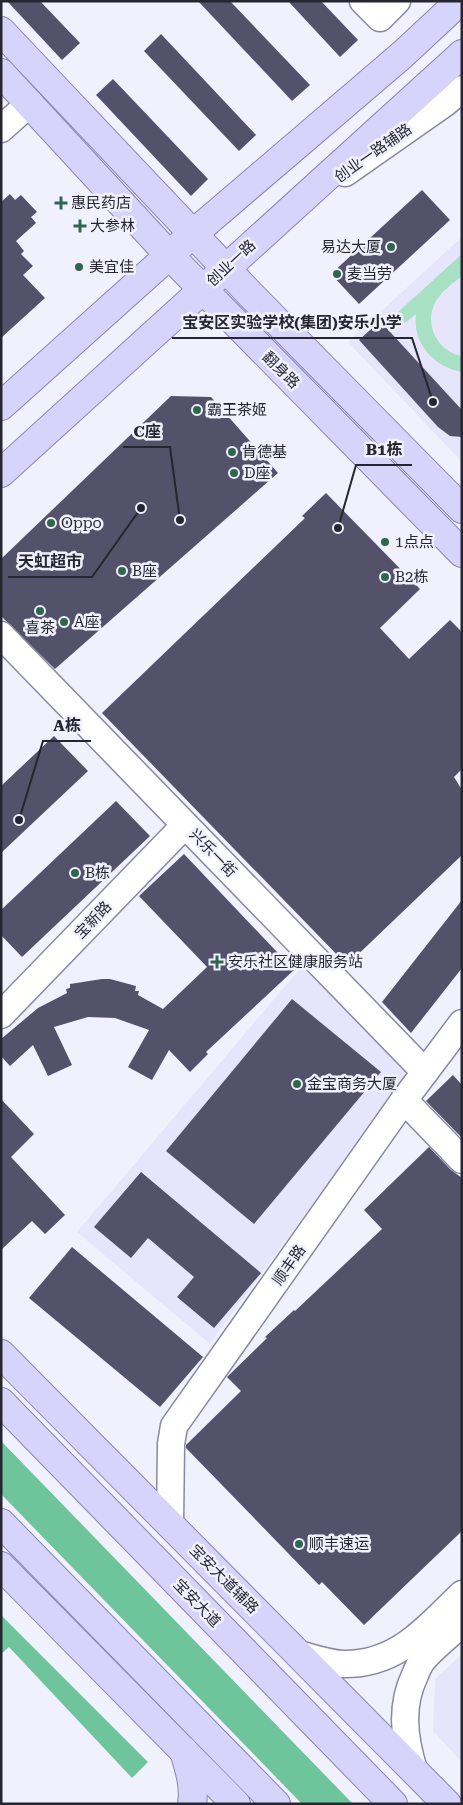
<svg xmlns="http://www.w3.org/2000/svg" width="463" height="1805" font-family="'Roboto Serif','Noto Sans SC',serif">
<rect width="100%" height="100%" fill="#f1f1fd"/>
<g fill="#e6e5fc">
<path d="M462,237V462L348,342Z"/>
<path d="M303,965L410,1071L210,1344L77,1232Z"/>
<path d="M462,1654V1762L433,1731L435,1679Z"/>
</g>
<path fill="#a8e0c3" d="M462,254V276C453,283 442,291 436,301C423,323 437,352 462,356V372C434,367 412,343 416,314L405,323L397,313Z"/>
<g fill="#6ec49b">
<path d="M1,1441L353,1804H302L1,1494Z"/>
<path d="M1,1615L148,1762L132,1778L9,1647L1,1654Z"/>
</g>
<g fill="#54526b">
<path d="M7,1H40L80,43L62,60Z"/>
<path d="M198,1H230L310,85L292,101Z"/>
<path d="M288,1H321L358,40L340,57Z"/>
<path d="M161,34L256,135L239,151L144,51Z"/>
<path d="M113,79L208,179L191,196L96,95Z"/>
<path d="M422,190L450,220L359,304L331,274Z"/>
<path d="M10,194L15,200L21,195L37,212L31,217L36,223L16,241L24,251L21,254L33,266L23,275L45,298L1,338V202Z"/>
<path d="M380,321L462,410V437L450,436L438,427L359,340Z"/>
<path d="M171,396L211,397L278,473L55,669L1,616V559Z"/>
<path d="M326,493L420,589L380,628L409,659L450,620L462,632V769L454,777L462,790V855L347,965L102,713L305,518L302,516Z"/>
<path d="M54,736L88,771L1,853V786Z"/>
<path d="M116,801L150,836L22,957L1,935V910Z"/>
<path d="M184,854L294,970L206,1052L208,1054L190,1072L169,1050L152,1080L128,1067L149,1030L115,1018L88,1017L54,1027L72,1065L48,1076L33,1045L10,1066L1,1056V1039L38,1008L67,993L66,989L70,988V984L102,979H110L136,986L135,991H139L138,995L163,1009L207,967L139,896Z"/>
<path d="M462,900V968L411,1033L382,1002Z"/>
<path d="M292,999L381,1072L254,1224L166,1151Z"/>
<path d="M453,1075L462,1085V1138L426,1101Z"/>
<path d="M1,1099L34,1134L11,1157L65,1215L45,1234L32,1221L1,1250Z"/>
<path d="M429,1147L451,1170L462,1178V1531L364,1625L322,1582L319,1585L186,1448V1445L241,1391L227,1377L267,1338L265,1337L294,1310L295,1311L382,1229L364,1210Z"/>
<path d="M141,1172L261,1273L214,1328L177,1297L194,1277L148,1238L131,1258L94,1227Z"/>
<path d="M72,1247L203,1357L160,1407L29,1298Z"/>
</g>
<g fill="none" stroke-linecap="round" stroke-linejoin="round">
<defs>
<g id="minor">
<path d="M363,1L380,18L397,1"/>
<path d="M1,129L30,103"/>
<path d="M345,173L445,103L462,89"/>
<path d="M1,635L425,1072"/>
<path d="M1,1015L185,825"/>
<path d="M404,1100L462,1160"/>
<path d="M170,1524L171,1444L174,1426L404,1100L462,1023"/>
<path d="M299,1654C313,1658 328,1663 343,1664C398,1665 426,1628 462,1594"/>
<path d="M414,1770C404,1738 400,1706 415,1675C417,1670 419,1665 422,1661C432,1648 450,1635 462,1623"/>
</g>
<g id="major">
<path d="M1,31L250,294L462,509"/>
<path d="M1,73L169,255L462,553"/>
<path d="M1,406L194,233L402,55L460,1"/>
<path d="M1,473L462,54"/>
<path d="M1,1354L447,1804"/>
<path d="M1,1402L393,1804"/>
<path d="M1,1523L276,1804"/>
<path d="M1,1566L236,1804"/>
<path d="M184,1751C189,1768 195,1786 192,1804"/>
</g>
</defs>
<use href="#minor" stroke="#8988a3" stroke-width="29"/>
<use href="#major" stroke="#8885b2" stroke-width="30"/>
<use href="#minor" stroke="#fff" stroke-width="26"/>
<use href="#major" stroke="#d7d4fb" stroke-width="28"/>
</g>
<g fill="#2f664d" stroke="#f1f1fd" stroke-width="2">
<path d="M58.5 195.5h5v5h5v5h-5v5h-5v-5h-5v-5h5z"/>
<path d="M77.5 218.5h5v5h5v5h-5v5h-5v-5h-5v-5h5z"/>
<circle cx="391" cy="247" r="5"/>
<circle cx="79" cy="267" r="5"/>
<circle cx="337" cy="274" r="5"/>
<circle cx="197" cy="410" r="5"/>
<circle cx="232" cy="452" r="5"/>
<circle cx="234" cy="473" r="5"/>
<circle cx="51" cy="523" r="5"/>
<circle cx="385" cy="542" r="5"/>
<circle cx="122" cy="571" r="5"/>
<circle cx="385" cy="577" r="5"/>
<circle cx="40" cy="611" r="5"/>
<circle cx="64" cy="622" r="5"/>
<circle cx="75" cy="873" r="5"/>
<path d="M214.5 954.5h5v5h5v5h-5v5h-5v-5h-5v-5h5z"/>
<circle cx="297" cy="1084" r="5"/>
<circle cx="299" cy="1544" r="5"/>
</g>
<g text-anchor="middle" stroke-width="5" stroke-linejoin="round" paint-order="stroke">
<g font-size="15" fill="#262530" stroke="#f1f1fd">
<text transform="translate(373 153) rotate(-35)" y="5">创业一路辅路</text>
<text transform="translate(231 263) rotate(-43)" y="5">创业一路</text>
<text transform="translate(281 370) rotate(45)" y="5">翻身路</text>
<text transform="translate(213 853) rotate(46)" y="5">兴乐一街</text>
<text transform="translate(93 920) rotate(-46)" y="5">宝新路</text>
<text transform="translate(289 1265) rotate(-55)" y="5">顺丰路</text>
<text transform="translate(224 1579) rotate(45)" y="5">宝安大道辅路</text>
<text transform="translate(197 1603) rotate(46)" y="5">宝安大道</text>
</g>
<g font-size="15" fill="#262530" stroke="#f1f1fd" text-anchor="start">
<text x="71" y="208">惠民药店</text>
<text x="90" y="231">大参林</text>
<text x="381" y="252" text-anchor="end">易达大厦</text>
<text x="89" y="272">美宜佳</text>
<text x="347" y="279">麦当劳</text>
<text x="207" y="415">霸王茶姬</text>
<text x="242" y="457">肯德基</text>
<text x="244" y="478">D座</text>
<text x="61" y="528">Oppo</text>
<text x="395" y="547">1点点</text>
<text x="132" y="576">B座</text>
<text x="395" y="582">B2栋</text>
<text x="74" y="627">A座</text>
<text x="40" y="633" text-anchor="middle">喜茶</text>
<text x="85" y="878">B栋</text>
<text x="228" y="967">安乐社区健康服务站</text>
<text x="307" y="1089">金宝商务大厦</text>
<text x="309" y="1549">顺丰速运</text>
</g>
</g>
<path fill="none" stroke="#262530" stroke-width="2" d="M433 402L412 338H172M180 520L170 447H123M338 528L356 465H412M141 508L92 577H8M19 820L43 741H91"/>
<g fill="#262530" stroke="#f1f1fd" stroke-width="2">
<circle cx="433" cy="402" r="5"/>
<circle cx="180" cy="520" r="5"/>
<circle cx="338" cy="528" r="5"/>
<circle cx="141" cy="508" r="5"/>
<circle cx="19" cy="820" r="5"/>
</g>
<g font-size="16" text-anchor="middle" font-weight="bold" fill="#262530" stroke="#f1f1fd" stroke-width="5" stroke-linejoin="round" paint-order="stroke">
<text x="292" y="328">宝安区实验学校(集团)安乐小学</text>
<text x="147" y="437">C座</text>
<text x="384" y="455">B1栋</text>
<text x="50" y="567">天虹超市</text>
<text x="67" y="731">A栋</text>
</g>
<rect width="463" height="1805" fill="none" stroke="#262530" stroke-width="5"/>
</svg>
